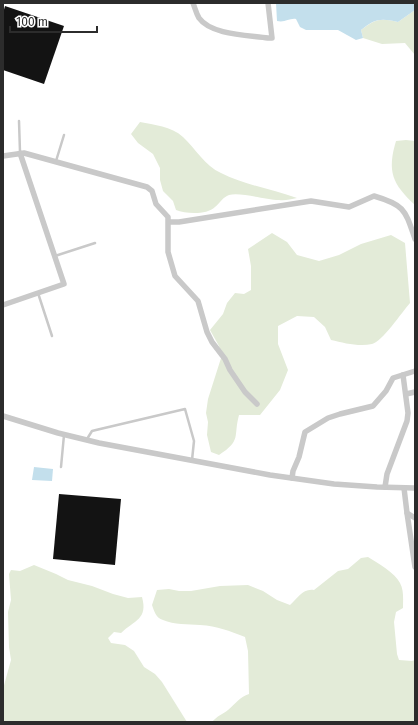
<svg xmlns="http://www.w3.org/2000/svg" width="418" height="725" font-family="'Fira Sans',sans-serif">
<rect width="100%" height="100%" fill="#fff"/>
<g fill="#e3ebd8">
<path d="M415,10V55L405,43L382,44L363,38L361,30C376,19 380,18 398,22Z"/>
<path d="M140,122C154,125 171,126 183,137C195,148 205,166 221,173C245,185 272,189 297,198C291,199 285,201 279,200C265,200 241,192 229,195C223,197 220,203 215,207C207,215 186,214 176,210L173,201L163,191L160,180V168L153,154L138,143L131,134Z"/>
<path d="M406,140L415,141V205C392,184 387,171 396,141Z"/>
<path d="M272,233L287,242L297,255L319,261L339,255L361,244L391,235L405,243L410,303C402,312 382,342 372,344C359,347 344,343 331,340L325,327L314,317L297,316L278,326V344L288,370L280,390L260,415H239C233,437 242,440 219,455L211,452L207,435L208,422L206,413L208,399L222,355L219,346L210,330L223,314L227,303L235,293L244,294L251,290V266L248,249Z"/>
<path d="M368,557C378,563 395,573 400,583C404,590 403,600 403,608L396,612L394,622L397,654L399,660L412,661L415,660V722H212C217,716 223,714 228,710C236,703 240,697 249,694L248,651L245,637C229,631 218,626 200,625C188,624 174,625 163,620C156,618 154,611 152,605L157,590L169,589L179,591H191L220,586L248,585L263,591L277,600L290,605C297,599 303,588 314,590L338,571L348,569L361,558Z"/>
<path d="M34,565L56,574L68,580L92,586L113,594L128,598L142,597C148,619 135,620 121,633L114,632L108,638L111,643L125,645L134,651L144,667L155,674L162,682L187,722H3V689L11,660L9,647L8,612L11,600L9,574L11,570L20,571Z"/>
</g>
<g fill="#c3dfec">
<path d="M276,3H415V10L398,22C380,18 375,19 361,30L363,38L356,40L338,30H306L300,27L296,19C289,18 285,23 277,21Z"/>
<path d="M34,467L53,469L52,481L32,480Z"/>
</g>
<g fill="#131313">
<path d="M5,6L64,26L44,84L3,70V13Z"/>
<path d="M59,494L121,499L115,565L53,559Z"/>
</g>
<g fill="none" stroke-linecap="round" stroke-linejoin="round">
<g stroke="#c9c9c9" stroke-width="2.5">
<path d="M19,121L20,152"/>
<path d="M56,161L64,135"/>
<path d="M55,256L95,243"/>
<path d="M38,293L52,336"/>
<path d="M87,439L92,431L96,430L185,409L194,441L192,460"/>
<path d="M61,467L64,435"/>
</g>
<g stroke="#c9c9c9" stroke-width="5.5">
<path d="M193,3C195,8 196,13 199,18C211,35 248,35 268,38H272L268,3"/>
<path d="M3,156L24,153L147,187L152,191L156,204L168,217V252L175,276L198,301L207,332L212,342L225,359L230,370L245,392L257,404"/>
<path d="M169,222H179L311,201L349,207L374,196C405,205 405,210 415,239"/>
<path d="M3,305L64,284L20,153"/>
<path d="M406,394L415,392"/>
<path d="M3,416L58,433L99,443L270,475L334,484L377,487L415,488"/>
<path d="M292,478L293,471L299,457L305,432L328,418L340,414L373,406L386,391L393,378L415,371"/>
<path d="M385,487L387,474L407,421L408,413L403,375"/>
<path d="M404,488L407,513L415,518"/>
<path d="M407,513L415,567"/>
</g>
</g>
<rect width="418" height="725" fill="none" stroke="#2c2c2c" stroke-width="8"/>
<path d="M10 26v6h87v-6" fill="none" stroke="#2c2c2c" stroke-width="2"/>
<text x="16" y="26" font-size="12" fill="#2c2c2c" stroke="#ffffff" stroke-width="3" paint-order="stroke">100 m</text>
</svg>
